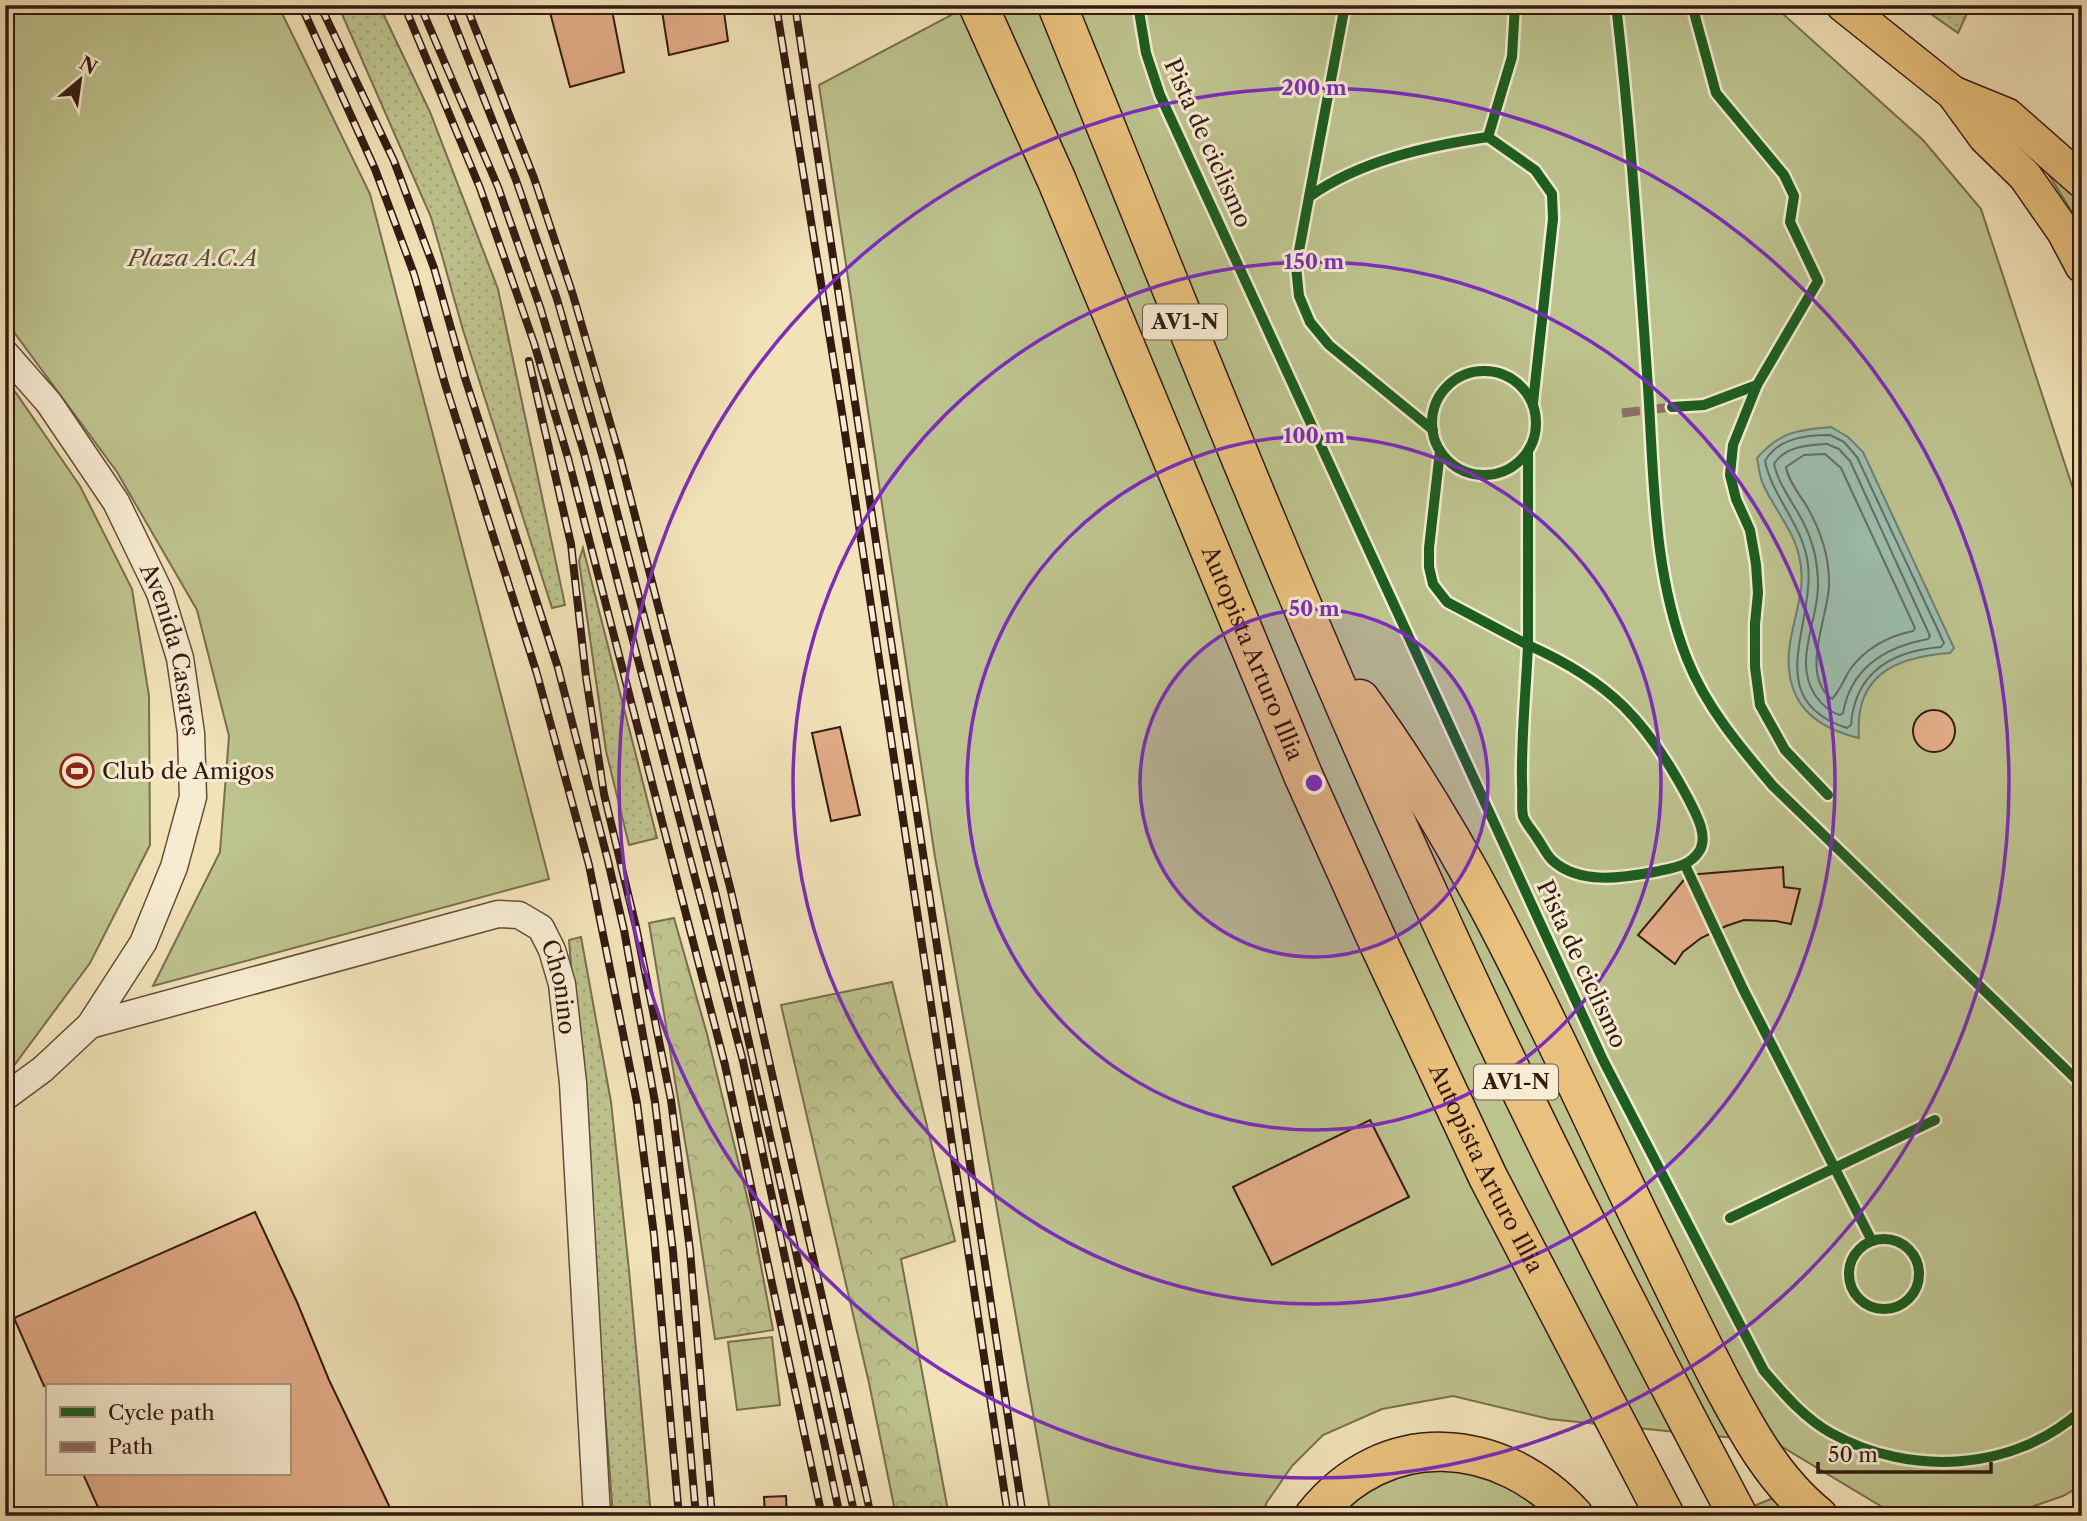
<svg xmlns="http://www.w3.org/2000/svg" width="2087" height="1521" font-family="'Libre Caslon Text',serif">
<defs>
<pattern id="grass-dots" width="8" height="8" patternUnits="userSpaceOnUse" patternTransform="scale(1.75)"><rect width="8" height="8" fill="#bdc38d"/><path d="M2 2h.1M6 6h.1" fill="none" stroke="#a3a779" stroke-width="1.8" stroke-linecap="round"/></pattern>
<pattern id="forest-crowns" width="20" height="18" patternUnits="userSpaceOnUse" patternTransform="scale(1.75)"><rect width="20" height="18" fill="#bdc38d"/><path d="M2 6a3 3 0 1 1 6 0M12 15a3 3 0 1 1 6 0" fill="none" stroke="#a3a779"/></pattern>
</defs>
<rect width="100%" height="100%" fill="#f2e2b8"/>
<filter id="stains"><feTurbulence type="fractalNoise" baseFrequency=".00286" numOctaves="4"/><feColorMatrix values="0 0 0 0 .2 0 0 0 0 .09 0 0 0 0 .02 0 0 0 .5 -.17"/></filter>
<radialGradient id="worn" r=".72"><stop offset=".6" stop-color="#630" stop-opacity="0"/><stop offset="1" stop-color="#630" stop-opacity=".3"/></radialGradient>
<g fill="url(#grass-dots)" stroke="#786f4f" stroke-width="2">
<path d="M338,5H379L430,112L498,289L565,605L552,608L463,330L431,217Z"/>
<path d="M1918,5H1971L1958,33Z"/>
<path d="M2042,164L2082,200V228Z"/>
<path d="M583,548L657,838L629,845L606,751L579,561Z"/>
<path d="M581,937L611,1102L629,1270L651,1516H613L569,940Z"/>
</g>
<g fill="url(#forest-crowns)" stroke="#786f4f" stroke-width="2">
<path d="M674,918L707,1034L751,1213L773,1330L715,1339L694,1196L649,923Z"/>
<path d="M892,982L955,1241L901,1259L949,1516H896L869,1383L781,1005Z"/>
</g>
<g fill="#bdc38d" stroke="#786f4f" stroke-width="2">
<path d="M5,5H278L370,194L549,879L153,986L220,852L229,736L197,610L117,472L5,320Z"/>
<path d="M970,5H1773L1923,140L1981,209L2082,516V1485L2063,1496L2005,1516H1924L1884,1508L1774,1442L1549,1419L1453,1396L1382,1409L1323,1435L1292,1466L1267,1502L1261,1516H1051L935,857L819,85Z"/>
<path d="M5,382L16,393L80,486L132,589L149,696L150,845L90,963L10,1071L5,1074Z"/>
<path d="M772,1337L780,1405L737,1410L728,1342Z"/>
<path d="M1436,1464L1492,1476L1550,1516H1335L1355,1493Z"/>
<path d="M1778,1496L1799,1516H1730Z"/>
</g>
<path fill="#9bbeae" stroke="#717d6f" stroke-width="2" d="M1831,427L1848,437L1863,452L1954,648L1950,653C1895,657 1854,675 1859,738C1813,727 1785,702 1789,651C1792,619 1808,589 1799,556C1793,529 1774,509 1763,484C1759,476 1759,466 1757,458C1781,431 1798,430 1831,427Z"/>
<g fill="none" stroke-linecap="round" stroke-linejoin="round">
<g stroke="#676c60" stroke-width="2">
<path d="M1830,435L1844,442L1857,457L1944,643L1941,647C1892,651 1855,672 1851,725L1847,728C1755,698 1822,617 1806,554C1798,520 1772,495 1765,461C1778,438 1806,435 1830,435Z"/>
<path d="M1827,444L1839,449L1850,461L1930,636L1928,639C1885,647 1851,667 1843,713L1840,715C1829,712 1822,705 1815,695C1793,661 1818,622 1818,585C1818,563 1813,541 1803,522C1793,502 1779,486 1774,464C1785,446 1808,445 1827,444Z"/>
<path d="M1825,454L1841,468L1915,628L1913,631C1888,636 1864,649 1849,671C1844,680 1839,692 1832,699C1800,676 1827,619 1829,587C1830,558 1820,529 1806,505C1799,494 1788,480 1786,467L1804,455Z"/>
</g>
</g>
<g fill="#e3ad88" stroke="#331b11" stroke-width="2">
<path d="M548,5H611L624,72L570,87Z"/>
<path d="M661,5H723L728,41L669,55Z"/>
<circle cx="1934" cy="731" r="21"/>
<path d="M840,727L860,815L831,821L812,733Z"/>
<path d="M1783,867L1784,887L1800,889L1791,924L1776,921L1744,920L1726,926L1701,938L1683,952L1675,964L1638,935L1688,875Z"/>
<path d="M1370,1120L1409,1197L1272,1265L1233,1187Z"/>
<path d="M255,1212L297,1302L329,1380L394,1516H102L83,1474H289V1386H44L14,1318Z"/>
<path d="M786,1496L787,1516H765L764,1497Z"/>
</g>
<g fill="none" stroke-linecap="round" stroke-linejoin="round">
<defs>
<g id="minor">
<path id="s1" d="M5,353L49,403L116,502L160,593L180,658L191,733L193,797L174,867L143,943L90,1025L43,1069L5,1097"/>
<path id="s2" d="M90,1025L498,914L519,915L541,928L552,950L562,984L573,1083L597,1516"/>
</g>
<g id="major">
<path d="M1843,5L1953,93L1985,137L2025,176L2064,232L2082,266"/>
<path d="M1953,93L2007,115L2082,181"/>
</g>
<g id="highway">
<path id="s3" d="M978,5L1057,181L1303,775L1378,942L1488,1177L1665,1516"/>
<path d="M1057,5C1178,304 1296,604 1430,897C1525,1107 1630,1312 1738,1516"/>
<path d="M1360,699C1479,861 1558,1048 1645,1228C1670,1279 1694,1330 1720,1380C1746,1429 1774,1481 1818,1516"/>
<path d="M1314,1516C1385,1426 1501,1435 1574,1516"/>
</g>
</defs>
<use href="#minor" stroke="#634d3b" stroke-width="29"/>
<use href="#major" stroke="#331b11" stroke-width="36"/>
<use href="#highway" stroke="#331b11" stroke-width="41"/>
<use href="#minor" stroke="#f7ecd1" stroke-width="26"/>
<use href="#major" stroke="#e9c17c" stroke-width="33"/>
<use href="#highway" stroke="#e9c17c" stroke-width="38"/>
<defs>
<g id="rail">
<path d="M301,5L375,169L414,274L445,384L537,674L589,865L637,1103L654,1235L679,1516"/>
<path d="M320,5L394,161L434,268L465,378L558,668L608,861L624,930L655,1102L673,1252L696,1516"/>
<path d="M404,5L480,188L534,343L568,458L725,1065L822,1516"/>
<path d="M420,5L498,187L540,307L584,453L743,1061L840,1516"/>
<path d="M447,5L516,180L557,299L604,462L716,895L855,1516"/>
<path d="M466,5L534,178L573,295L620,457L731,891L871,1516"/>
<path d="M776,5L842,413L1008,1516"/>
<path d="M795,5L1023,1516"/>
<path d="M529,361L571,544L586,677L604,794L636,927L671,1100L690,1250L712,1516"/>
</g>
</defs>
<use href="#rail" stroke="#331b11" stroke-width="8"/>
<use href="#rail" stroke="#f7ecd1" stroke-width="5" stroke-dasharray="16" stroke-linecap="butt"/>
<path stroke="#8d6e63" stroke-width="9" stroke-dasharray="18 9" stroke-linecap="butt" d="M1622,413L1672,407"/>
<defs>
<g id="cycleway">
<path d="M1138,5L1146,53L1160,95L1603,1060L1764,1371C1784,1394 1804,1418 1831,1433C1910,1477 2013,1472 2082,1410"/>
<path d="M1616,5C1631,132 1639,260 1648,387C1654,478 1653,573 1687,659C1706,707 1740,747 1773,786L2082,1085"/>
<path d="M1488,137L1512,57L1515,5"/>
<path d="M1309,197L1345,5"/>
<circle cx="1484" cy="423" r="52"/>
<path d="M1757,385L1733,445L1730,475L1736,499L1750,530L1756,564L1758,593L1755,624V667L1760,705L1785,750L1828,795"/>
<path d="M1672,407L1704,405L1757,385L1818,281L1790,222L1794,196L1784,175L1716,93L1692,5"/>
<path d="M1433,430L1329,345L1310,322L1299,296L1296,267L1309,197C1359,161 1427,146 1488,137L1535,170L1552,194L1553,219L1533,403"/>
<path d="M1440,451L1429,548V567L1433,584L1447,602L1528,645V452"/>
<path d="M1528,645C1611,682 1647,721 1689,800C1696,814 1708,835 1700,850C1690,867 1672,868 1654,872C1622,878 1579,885 1552,860C1546,854 1542,845 1537,838C1533,831 1525,823 1523,816C1521,806 1523,794 1522,784C1521,738 1526,691 1528,645Z"/>
<path d="M1685,865L1743,989L1872,1241"/>
<path d="M1730,1218L1935,1120"/>
<circle cx="1884" cy="1274" r="35"/>
</g>
</defs>
<use href="#cycleway" stroke="#f7ecd1" stroke-width="15"/>
<use href="#cycleway" stroke="#1b5e20" stroke-width="10"/>
</g>
<circle cx="1314" cy="783" r="174" fill="#7b2cbf" fill-opacity=".12"/>
<g fill="none" stroke="#7b2cbf" stroke-width="3.5">
<circle cx="1314" cy="783" r="174"/>
<circle cx="1314" cy="783" r="347"/>
<circle cx="1314" cy="783" r="521"/>
<circle cx="1314" cy="783" r="695"/>
</g>
<defs>
<symbol id="stadium-ring" viewBox="-11 -11 22 22"><circle r="9.5" fill="#f7ecd1" stroke="#8f2418" stroke-width="1.5"/><path d="M0-5a6.5 5 0 1 0 0 10a6.5 5 0 1 0 0-10ZM-3.5-1.8h7v3.6h-7Z" fill="#8f2418"/></symbol>
</defs>
<g fill-rule="evenodd">
<use href="#stadium-ring" x="58" y="752" width="38" height="38"/>
</g>
<g text-anchor="middle" stroke-width="6" stroke-linejoin="round" paint-order="stroke">
<g fill="#f7ecd1" stroke="#6e5a4b" stroke-width="2">
<rect x="1143" y="304.5" width="84" height="35" rx="5"/>
<rect x="1474" y="1064.5" width="84" height="35" rx="5"/>
</g>
<g font-size="21" font-weight="bold" fill="#331b11">
<text x="1185" y="329">AV1-N</text>
<text x="1516" y="1089">AV1-N</text>
</g>
<g font-size="23" fill="#331b11" stroke="#f7ecd1">
<text transform="translate(1208 143) rotate(66)" y="8">Pista de ciclismo</text>
<text dy="8" stroke="none"><textPath href="#s1" startOffset="345">Avenida Casares</textPath></text>
<text dy="8" stroke="none"><textPath href="#s3" startOffset="704">Autopista Arturo Illia</textPath></text>
<text transform="translate(1582 964) rotate(65)" y="8">Pista de ciclismo</text>
<text dy="8" stroke="none"><textPath href="#s2" startOffset="532">Chonino</textPath></text>
<text dy="8" stroke="none"><textPath href="#s3" startOffset="1270">Autopista Arturo Illia</textPath></text>
</g>
<g font-size="23" font-style="italic" fill="#5c4d36" stroke="#f7ecd1">
<text x="193" y="266">Plaza A.C.A</text>
</g>
<g font-size="23" fill="#331b11" stroke="#f7ecd1" text-anchor="start">
<text x="102" y="779">Club de Amigos</text>
</g>
</g>
<circle cx="1314" cy="783" r="10" fill="#7b2cbf" stroke="#f7ecd1" stroke-width="3.5"/>
<g font-size="21" text-anchor="middle" font-weight="bold" fill="#7b2cbf" stroke="#f7ecd1" stroke-width="6" stroke-linejoin="round" paint-order="stroke">
<text x="1314" y="95">200 m</text>
<text x="1314" y="269">150 m</text>
<text x="1314" y="443">100 m</text>
<text x="1314" y="616">50 m</text>
</g>
<rect width="2087" height="1521" fill="none" stroke="#f2e2b8" stroke-width="28"/>
<rect x="7" y="7" width="2073" height="1507" fill="none" stroke="#331b11" stroke-width="3.5"/>
<rect x="14" y="14" width="2059" height="1493" fill="none" stroke="#331b11" stroke-width="2"/>
<rect x="46" y="1384" width="245" height="91" fill="#f7ecd1" stroke="#a99884" stroke-width="2"/>
<rect x="60" y="1407" width="35" height="10" fill="#1b5e20" stroke="#a99884" stroke-width="2"/>
<text x="108" y="1420" font-size="21" fill="#331b11">Cycle path</text>
<rect x="60" y="1442" width="35" height="10" fill="#8d6e63" stroke="#a99884" stroke-width="2"/>
<text x="108" y="1454" font-size="21" fill="#331b11">Path</text>
<g transform="translate(80 80) rotate(29)" stroke="#f7ecd1" stroke-width="5" paint-order="stroke">
<path d="M0-5L12 26L0 18L-12 26Z" fill="#331b11"/>
<text y="-10" font-size="19" font-weight="bold" text-anchor="middle" fill="#331b11">N</text>
</g>
<path d="M1818 1462v10h173v-10" fill="none" stroke="#331b11" stroke-width="3.5"/>
<text x="1828" y="1462" font-size="21" fill="#331b11" stroke="#f7ecd1" stroke-width="5" paint-order="stroke">50 m</text>
<rect width="100%" height="100%" filter="url(#stains)"/>
<rect width="100%" height="100%" fill="url(#worn)"/>
</svg>
